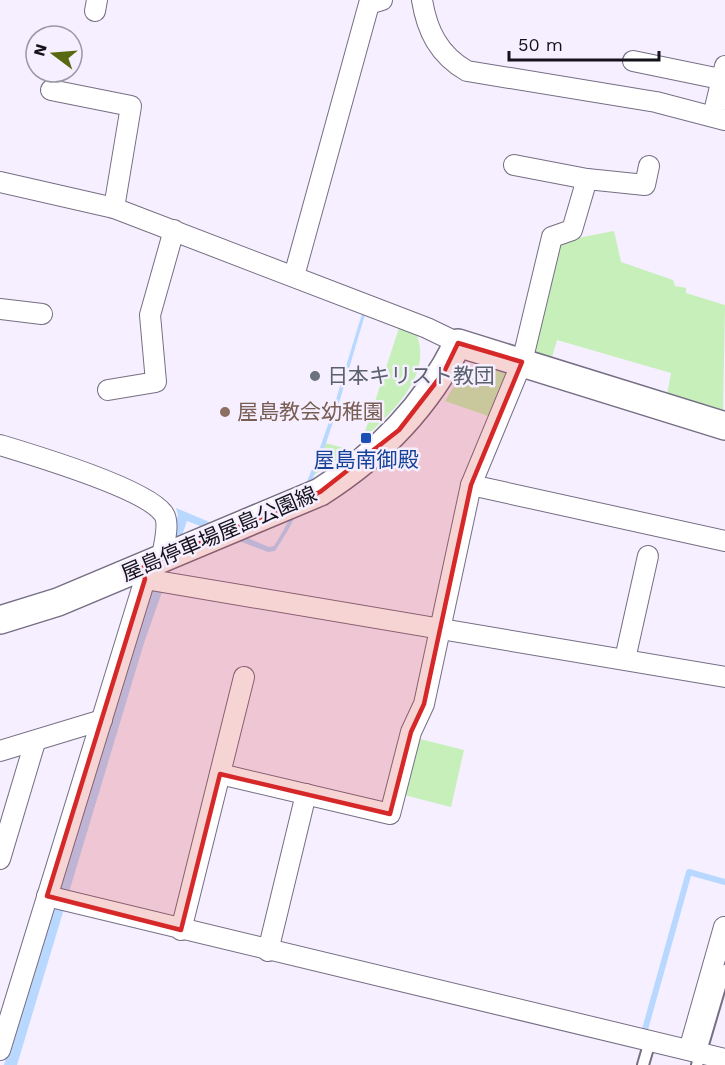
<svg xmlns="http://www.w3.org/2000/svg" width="725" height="1065" font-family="'Work Sans','Noto Sans JP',sans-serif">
<rect width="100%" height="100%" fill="#f5efff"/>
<g fill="#c6efba">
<path d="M614,231L621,262L673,280L675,286L686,288V293L725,305L723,411L667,395L671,373L557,340L552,357L531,350L557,242Z"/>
<path d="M399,328L417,336C433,378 388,415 362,441Z"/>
<path d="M485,367L507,374L491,417L445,401C455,383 464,371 485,367Z"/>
<path d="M325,443L352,450L314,475Z"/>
<path d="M420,739L464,750L451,807L404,795L417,742Z"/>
</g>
<path fill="#b9d8ff" d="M362,314L365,315C340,395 322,481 275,551L268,552L187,521L144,643L17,1065H4L132,640L178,515L176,508L269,547L274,546C318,476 337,393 362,314Z"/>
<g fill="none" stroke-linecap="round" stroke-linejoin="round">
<path stroke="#b9d8ff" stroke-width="6" d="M644,1033L689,872L725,882"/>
<defs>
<g id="service">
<path d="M643,1065L650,1041"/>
<path d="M697,1065L725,970"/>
</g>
<g id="minor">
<path d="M422,0C427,31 439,55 467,71L656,102L725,120"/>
<path d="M95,11L97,0"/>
<path d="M633,61L725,80"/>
<path d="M51,90L131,106L114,208"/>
<path d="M713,116L725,66"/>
<path d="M514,165L587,179"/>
<path d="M0,182L114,208L427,328L458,343"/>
<path d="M294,276L369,4L382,0"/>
<path d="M0,309L42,314"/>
<path d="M108,390L156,382L150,315L174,230"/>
<path d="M0,445C33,455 144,488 163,513C171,523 163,546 162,558"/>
<path d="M471,485L725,541"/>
<path d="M145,579L725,677"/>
<path d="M625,659L648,556"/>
<path d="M0,751L102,720"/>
<path d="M220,774L390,814L411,732L424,704L471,485L522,362L552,237L572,230L587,179L645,185L649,166"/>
<path d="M0,859L35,742"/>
<path d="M47,896L725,1059"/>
<path d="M181,930L244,677"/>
<path d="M268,951L306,794"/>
<path d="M0,1050L145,579L141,568"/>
<path d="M689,1050L724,927"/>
</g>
<path id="secondary" d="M0,620L58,602L320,492C380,454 426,407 458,343L725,426"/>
</defs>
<use href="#service" stroke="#766e84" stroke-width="14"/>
<use href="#minor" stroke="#766e84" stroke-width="22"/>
<use href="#secondary" stroke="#766e84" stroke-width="30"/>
<use href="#service" stroke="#fff" stroke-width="10"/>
<use href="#minor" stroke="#fff" stroke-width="20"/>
<use href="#secondary" stroke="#fff" stroke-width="27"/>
</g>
<path fill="#d62828" fill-opacity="0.2" stroke="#d62828" stroke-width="4.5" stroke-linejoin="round" d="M458,343L522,362L471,485L424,704L411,732L390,814L220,774L181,930L47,896L145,579L141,568L320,492L399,430L444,372Z"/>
<circle fill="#6b7280" stroke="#f5efff" stroke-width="2" cx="315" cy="376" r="6"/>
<circle fill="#8d6e63" stroke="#f5efff" stroke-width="2" cx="225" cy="412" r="6"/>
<rect fill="#1a4fb4" stroke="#f5efff" stroke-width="2" x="360" y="432" width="12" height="12" rx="3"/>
<g text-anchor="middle" stroke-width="5" stroke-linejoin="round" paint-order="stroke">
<g font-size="21" fill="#5b616d" stroke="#f5efff" text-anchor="start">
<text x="327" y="383">日本キリスト教団</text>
</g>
<g font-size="21" fill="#785e54" stroke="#f5efff" text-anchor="start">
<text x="237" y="419">屋島教会幼稚園</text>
</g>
<g font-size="21" fill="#164399" stroke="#f5efff">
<text x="366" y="467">屋島南御殿</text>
</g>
<g font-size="21" fill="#15121b" stroke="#f5efff">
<text transform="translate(219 534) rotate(-23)" y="7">屋島停車場屋島公園線</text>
</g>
</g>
<g transform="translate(54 54) rotate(286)"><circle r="28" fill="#f5efff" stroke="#9b97a4" stroke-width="1.5"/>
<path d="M0-4.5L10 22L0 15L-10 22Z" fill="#586811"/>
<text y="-9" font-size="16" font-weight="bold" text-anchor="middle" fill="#15121b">N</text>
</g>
<path d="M509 51v9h150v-9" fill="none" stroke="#15121b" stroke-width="3"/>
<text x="518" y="51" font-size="18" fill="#15121b" stroke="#f5efff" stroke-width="4.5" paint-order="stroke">50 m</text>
</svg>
